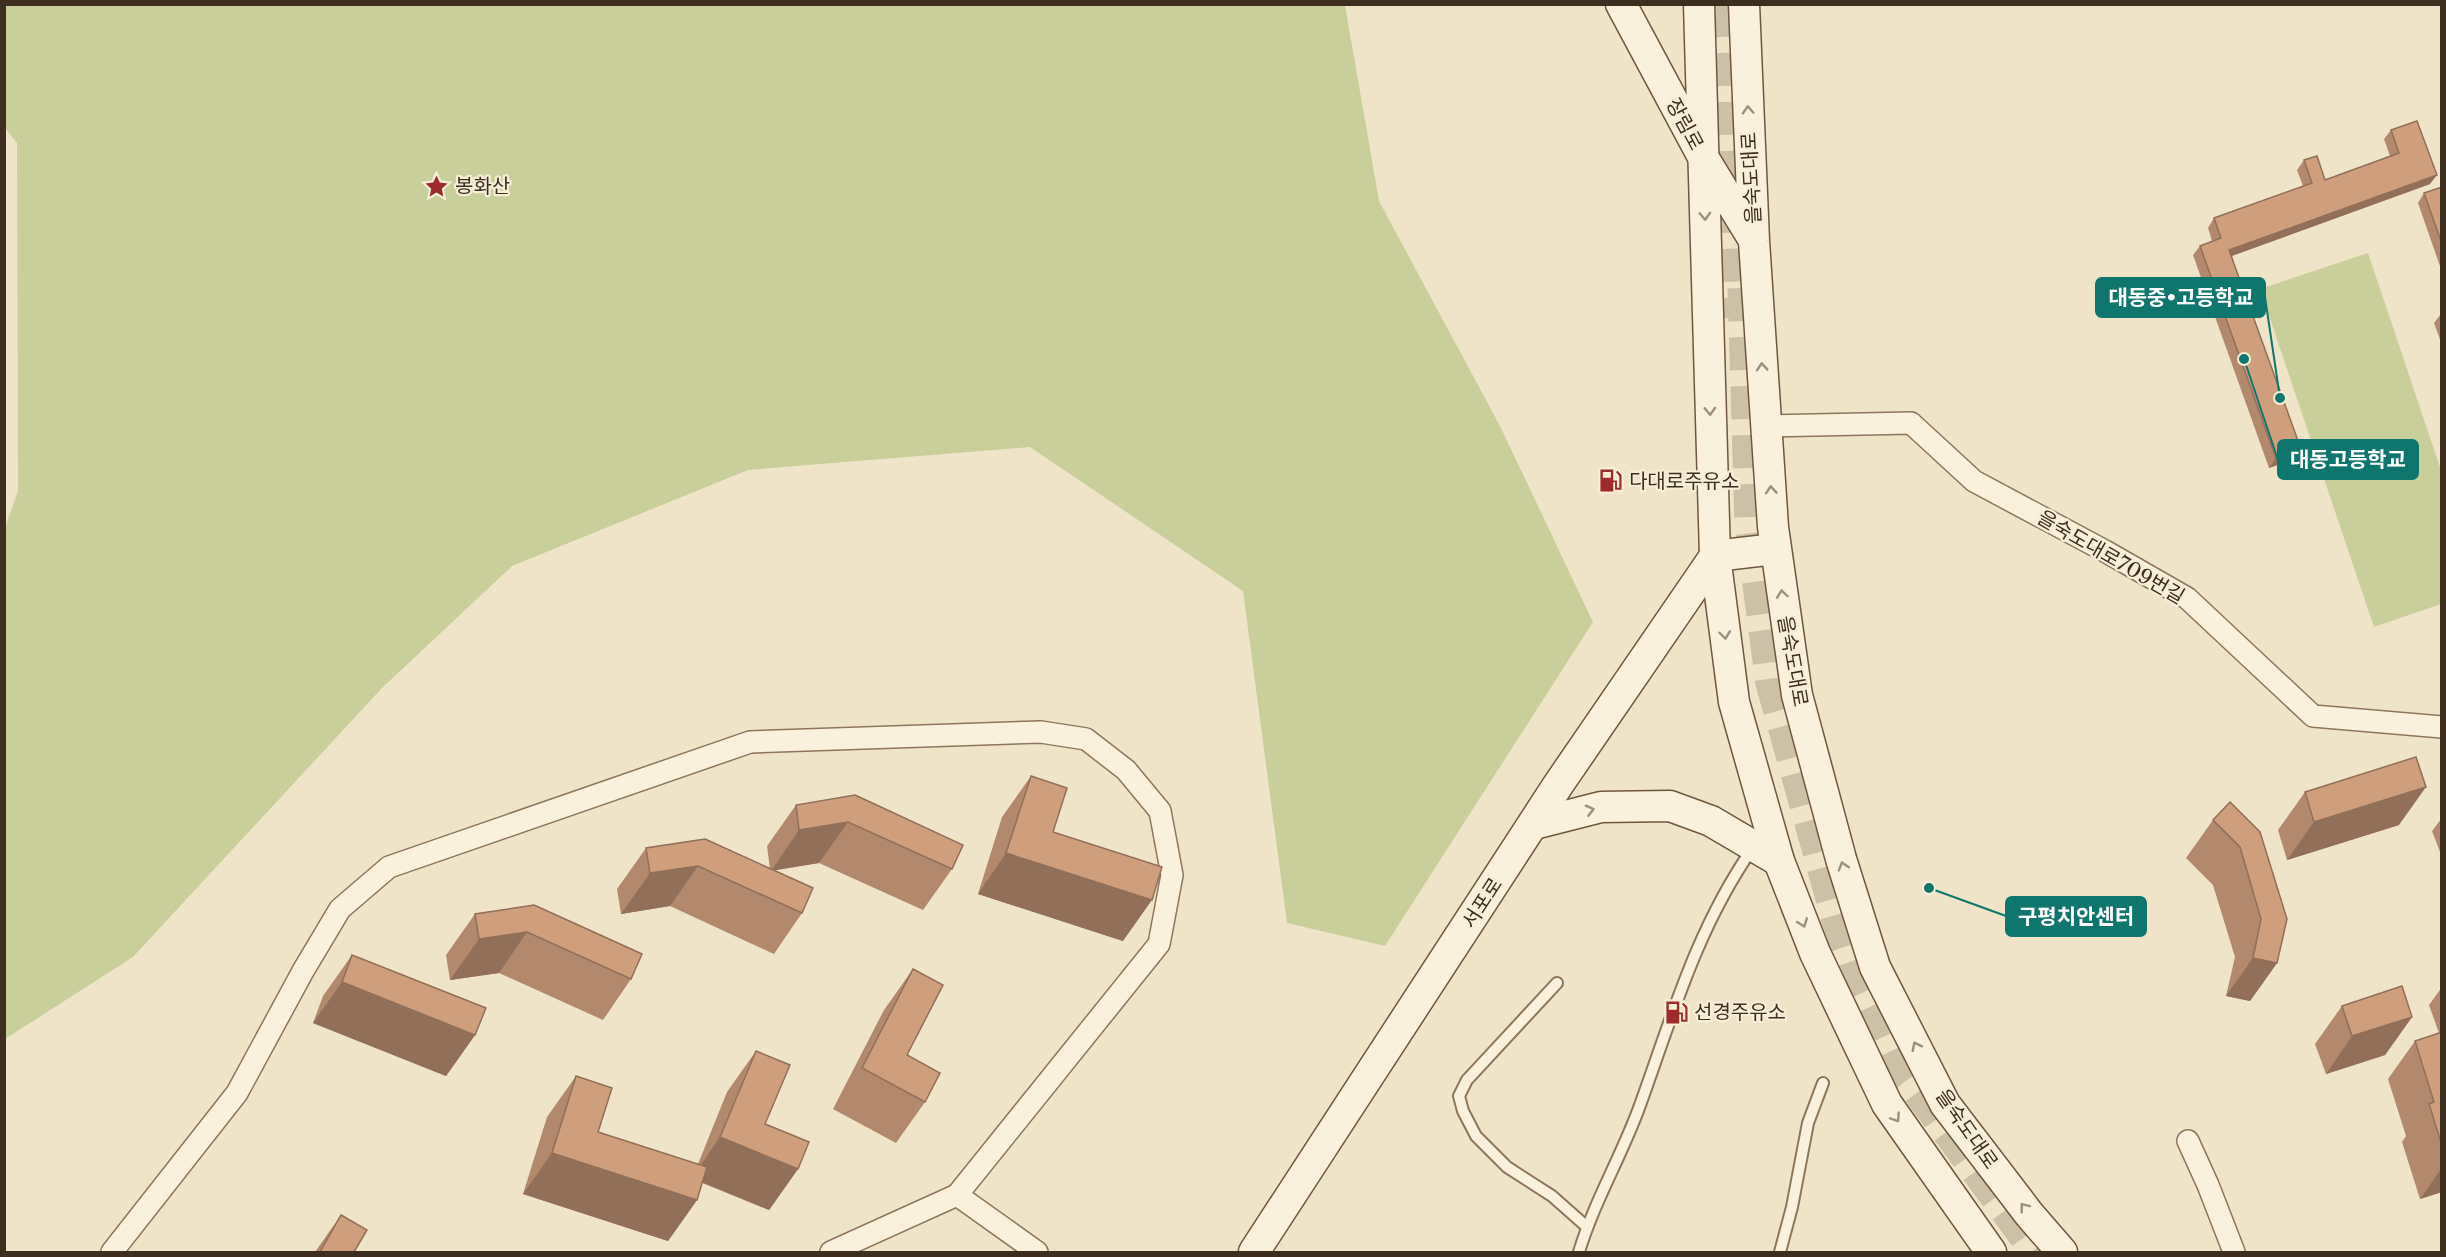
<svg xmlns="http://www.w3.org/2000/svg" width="2446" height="1257" font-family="'Libre Baskerville','Noto Sans KR',serif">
<rect width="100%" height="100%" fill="#f0e4c8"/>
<g fill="#c9cf9b">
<path d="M5,4L1345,5L1379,201L1500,426L1593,622L1385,946L1287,923L1243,591L1030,447L748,470L512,566L382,688L133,957L5,1039L4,531L18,491L17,143L5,128Z"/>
<path d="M2368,253L2441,470V604L2374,627L2260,289Z"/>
</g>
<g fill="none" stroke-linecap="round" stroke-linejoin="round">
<g stroke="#ccc0a6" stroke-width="33" stroke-dasharray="33 16" stroke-linecap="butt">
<path d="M1719,4L1729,318"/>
<path d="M1744,288L1751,524L1772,683L1838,920L1863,990L1896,1060L2037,1252"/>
</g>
<defs>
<g id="lane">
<path d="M1557,983L1467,1080L1459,1096L1463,1111L1476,1136L1507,1167L1552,1196L1587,1227"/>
<path d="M1579,1252C1594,1202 1621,1157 1639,1108C1672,1017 1696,930 1752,849"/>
<path d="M1780,1252L1792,1207L1808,1123L1823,1083"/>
</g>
<g id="street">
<path d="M1766,426L1911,423L1974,481L2105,551L2187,598L2313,716L2442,727"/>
<path d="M2188,1141L2208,1185L2234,1252"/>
<path d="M112,1252L237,1093L303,971L340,909L389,867L750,742L1041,732L1086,739L1126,770L1160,811L1172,875L1159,944L957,1195"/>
<path d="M831,1252L957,1195L1037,1252"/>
</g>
<g id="secondary">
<path d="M1621,4L1703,157L1752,237"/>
<path d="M1699,4L1715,556L1734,702L1779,861L1815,953L1887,1104L1991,1252"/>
<path d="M1744,4L1754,241L1773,527L1797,695L1841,859L1875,967L1945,1104L2029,1214L2062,1252"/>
<path d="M1715,556L1775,549"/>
<path d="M1534,824L1601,807L1670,806L1711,821L1779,861"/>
<path d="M1254,1252L1558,785L1715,556"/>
</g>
</defs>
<use href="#lane" stroke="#8d765c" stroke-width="14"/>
<use href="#street" stroke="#8d765c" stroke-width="24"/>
<use href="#secondary" stroke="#6f573f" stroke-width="33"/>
<use href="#lane" stroke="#faf1dc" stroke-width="10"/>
<use href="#street" stroke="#faf1dc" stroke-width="21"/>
<use href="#secondary" stroke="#faf1dc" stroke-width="30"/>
</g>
<g fill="#b2896c">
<path d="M2391,130L2430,184L2232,256L2294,459L2269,468L2193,255L2200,246L2212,241L2208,228L2214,218L2303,186L2297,170L2304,160L2325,180L2390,156L2384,139Z"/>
<path d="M2442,187V272L2418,203L2424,193Z"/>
<path d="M2441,314H2442V345L2434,323Z"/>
<path d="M1031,776L1053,832L1123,941L978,894L1002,817Z"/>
<path d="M2305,792L2399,825L2287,860L2278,830Z"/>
<path d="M855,795L952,869L923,910L819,863L774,870L802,913L774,954L670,906L621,914L617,889L646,848L770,869L767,846L796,805Z"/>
<path d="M2230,802L2277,963L2250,1001L2226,996L2235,957L2213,885L2186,858L2213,820Z"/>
<path d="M2442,818V857L2432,831Z"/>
<path d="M534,905L631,979L603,1020L499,973L450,980L446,955L475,914Z"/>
<path d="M352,955L475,1035L446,1076L313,1023L323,996Z"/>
<path d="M913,969L907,1055L925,1102L896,1143L833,1109L884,1010Z"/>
<path d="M2442,987V1192L2420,1199L2402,1142L2406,1136L2388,1079L2415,1041L2439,1033L2429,1005Z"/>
<path d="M2342,1006L2412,1017L2385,1055L2326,1074L2315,1044Z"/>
<path d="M756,1051L765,1124L798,1169L769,1210L702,1183L697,1200L668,1241L523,1194L547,1117L576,1076L598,1132L698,1164L727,1092Z"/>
<path d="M341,1215L354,1252H315Z"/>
</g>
<g fill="#916f58">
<path d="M2437,175L2430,184L2223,259L2229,250Z"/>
<path d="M2301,449L2294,459L2269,468L2276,458Z"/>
<path d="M2426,787L2399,825L2287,860L2314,822Z"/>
<path d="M848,822L819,863L771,871L799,830Z"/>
<path d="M1006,853L1152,900L1123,941L978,894Z"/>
<path d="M698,866L670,906L621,914L650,873Z"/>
<path d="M527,932L499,973L450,980L479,939Z"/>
<path d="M2253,958L2277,963L2250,1001L2226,996Z"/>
<path d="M342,982L475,1035L446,1076L313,1023Z"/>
<path d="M2412,1017L2385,1055L2326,1074L2352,1036Z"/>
<path d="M720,1137L798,1169L769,1210L692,1178Z"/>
<path d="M552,1153L697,1200L668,1241L523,1194Z"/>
<path d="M2442,1168V1192L2420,1199Z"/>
</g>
<g fill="#cf9f7d" stroke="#916f58" stroke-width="1.5">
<path d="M2417,121L2437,175L2229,250L2301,449L2276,458L2200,246L2221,238L2214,218L2312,183L2304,160L2317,156L2325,180L2399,153L2391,130Z"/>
<path d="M2442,187V244L2424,193Z"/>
<path d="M2416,757L2426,787L2314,822L2305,792Z"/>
<path d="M1031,776L1067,788L1053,832L1162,867L1152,900L1006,853Z"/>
<path d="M855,795L963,845L952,869L848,822L799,830L796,805Z"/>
<path d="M2230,802L2260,832L2287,919L2277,963L2253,958L2261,919L2240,847L2213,820Z"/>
<path d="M705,839L813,888L802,913L698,866L650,873L646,848Z"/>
<path d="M534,905L642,954L631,979L527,932L479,939L475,914Z"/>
<path d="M352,955L486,1008L475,1035L342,982Z"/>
<path d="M913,969L943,985L907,1055L940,1073L925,1102L862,1068Z"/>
<path d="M2402,986L2412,1017L2352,1036L2342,1006Z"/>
<path d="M2442,1032V1146L2429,1104L2434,1102L2415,1041Z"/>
<path d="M756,1051L790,1065L765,1124L809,1142L798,1169L720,1137Z"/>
<path d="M576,1076L612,1088L598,1132L707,1167L697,1200L552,1153Z"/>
<path d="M341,1215L367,1230L354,1252H320Z"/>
</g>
<defs><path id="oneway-chevron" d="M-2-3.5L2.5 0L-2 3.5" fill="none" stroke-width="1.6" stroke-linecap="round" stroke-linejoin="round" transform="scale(1.5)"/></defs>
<g stroke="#9c907e">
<use href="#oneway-chevron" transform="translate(1748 110) rotate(-93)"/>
<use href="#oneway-chevron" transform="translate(1705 216) rotate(88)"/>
<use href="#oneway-chevron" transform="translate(1762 367) rotate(-94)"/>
<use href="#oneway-chevron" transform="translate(1710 411) rotate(88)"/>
<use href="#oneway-chevron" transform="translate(1771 490) rotate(-94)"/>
<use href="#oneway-chevron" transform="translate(1782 594) rotate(-98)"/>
<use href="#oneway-chevron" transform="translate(1725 635) rotate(83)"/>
<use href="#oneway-chevron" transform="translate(1590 810) rotate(-14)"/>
<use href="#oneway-chevron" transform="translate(1843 866) rotate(-107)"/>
<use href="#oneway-chevron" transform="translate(1803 923) rotate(69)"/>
<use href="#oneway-chevron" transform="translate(1916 1046) rotate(-117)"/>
<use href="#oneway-chevron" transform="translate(1896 1118) rotate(56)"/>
<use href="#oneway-chevron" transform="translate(2024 1207) rotate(-128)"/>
</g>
<defs>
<symbol id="sight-bare" viewBox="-9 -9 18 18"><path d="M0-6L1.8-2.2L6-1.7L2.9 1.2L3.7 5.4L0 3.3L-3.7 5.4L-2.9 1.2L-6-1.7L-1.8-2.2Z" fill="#9e2a2b" stroke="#f7eed8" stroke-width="2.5" paint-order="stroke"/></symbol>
<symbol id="fuel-bare" viewBox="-9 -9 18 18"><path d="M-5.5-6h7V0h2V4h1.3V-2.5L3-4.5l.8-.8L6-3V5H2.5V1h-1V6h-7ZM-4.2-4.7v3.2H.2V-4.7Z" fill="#9e2a2b" stroke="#f7eed8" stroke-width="2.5" paint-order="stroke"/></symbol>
</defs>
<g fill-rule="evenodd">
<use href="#sight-bare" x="420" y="170" width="33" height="33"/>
<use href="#fuel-bare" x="1594" y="464" width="33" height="33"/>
<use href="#fuel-bare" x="1660" y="996" width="33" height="33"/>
</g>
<g text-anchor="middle" stroke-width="4.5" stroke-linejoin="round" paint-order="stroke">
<g font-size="20" fill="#3d2e20" stroke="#f7eed8">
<text transform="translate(1685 124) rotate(62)" y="7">장림로</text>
<text transform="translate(1751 178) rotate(-93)" y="7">을숙도대로</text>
<text transform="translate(2111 557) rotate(30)" y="7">을숙도대로709번길</text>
<text transform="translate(1793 661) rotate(80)" y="7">을숙도대로</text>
<text transform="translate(1482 903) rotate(-57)" y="7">서포로</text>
<text transform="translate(1967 1129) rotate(55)" y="7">을숙도대로</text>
</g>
<g font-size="20" fill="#3d2e20" stroke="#f7eed8" text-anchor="start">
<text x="455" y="193">봉화산</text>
<text x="1629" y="488">다대로주유소</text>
<text x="1694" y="1019">선경주유소</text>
</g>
</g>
<path fill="none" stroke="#0f766e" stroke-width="2" d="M2280 398L2265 297M2244 359L2278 460M1929 888L2006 916"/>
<g fill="#0f766e" stroke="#f7eed8" stroke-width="2">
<circle cx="2280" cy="398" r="6"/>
<circle cx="2244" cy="359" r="6"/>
<circle cx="1929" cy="888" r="6"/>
</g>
<g fill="#0f766e" stroke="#0f766e" stroke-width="2">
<rect x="2096" y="278" width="169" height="39" rx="6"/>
<rect x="2278" y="440" width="140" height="39" rx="6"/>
<rect x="2006" y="897" width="140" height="39" rx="6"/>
</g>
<g font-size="21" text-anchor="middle" font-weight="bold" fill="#fff">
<text x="2181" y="305">대동중•고등학교</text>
<text x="2348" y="467">대동고등학교</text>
<text x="2076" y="924">구평치안센터</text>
</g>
<rect width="2446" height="1257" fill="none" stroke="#3d2e20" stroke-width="12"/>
</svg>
